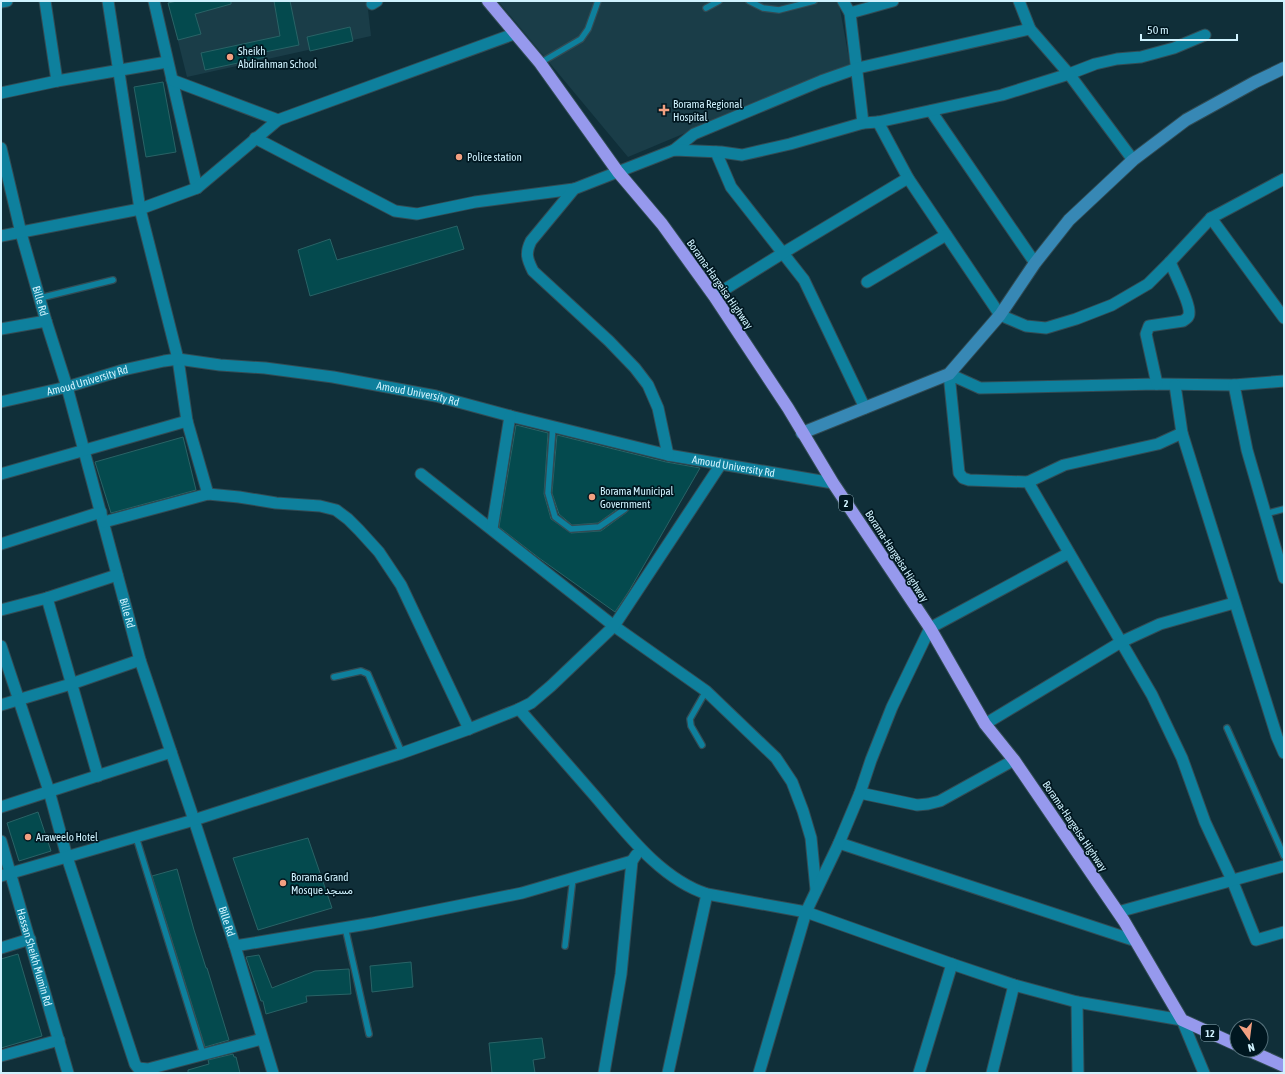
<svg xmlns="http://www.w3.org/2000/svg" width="1285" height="1074" font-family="'Asap Condensed',Vazirmatn,sans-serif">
<rect width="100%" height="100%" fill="#102f39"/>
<g fill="#1a3d48">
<path d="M168,1H367L371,36L187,77Z"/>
<path d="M498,1H837L839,4L850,64L628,157Z"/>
</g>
<g fill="#044a4e" stroke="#296366">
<path d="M177,1H231V4L195,14L201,34L178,40L168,3Z"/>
<path d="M274,1H290L299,45L265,52L266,57L205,70L201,53L280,36Z"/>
<path d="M350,27L353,41L310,51L307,37Z"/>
<path d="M163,82L176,152L146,157L134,87Z"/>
<path d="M457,226L464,249L310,296L298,250L330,239L337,260Z"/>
<path d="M516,425L548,433L544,494L551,519L571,533L601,531L627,512L629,508L627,505H623L598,523L572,525L559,514L552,493L557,435L666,462L700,468L629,591L615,612L539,558L499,527Z"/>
<path d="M183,437L196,490L111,513L95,462Z"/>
<path d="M38,812L51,851L19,861L7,823Z"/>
<path d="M308,838L332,908L258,930L233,858Z"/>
<path d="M177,869L194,930L206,968H207L229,1040L205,1047L152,876Z"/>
<path d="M18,954L42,1036L1,1048V959Z"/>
<path d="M259,955L272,988L315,971L349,969L351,994L306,996L307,1002L266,1014L263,1001H261L246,957Z"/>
<path d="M411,962L413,987L372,992L370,966Z"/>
<path d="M542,1038L545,1058L533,1060L535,1073H492L489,1043Z"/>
<path d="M233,1054L234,1057H236L240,1073H188V1070L209,1064L208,1060Z"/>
</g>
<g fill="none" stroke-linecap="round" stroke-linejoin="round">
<defs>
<g id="lane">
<path d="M749,1L763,8L779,10L814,1"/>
<path d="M706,8L719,1"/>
<path d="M540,63L581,39L588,29L598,1"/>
<path d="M40,298L113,280"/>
<path d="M553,426L548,493L555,517L571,529L599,527L625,509"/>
<path d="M1265,514L1284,509"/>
<path d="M334,677L361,671L368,674L402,753"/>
<path d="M1227,728L1284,856"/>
<path d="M702,745L691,726L690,719L706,691"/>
<path d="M136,837L203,1054"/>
<path d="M345,927L369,1034"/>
<path d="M565,946L573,878"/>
</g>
<g id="street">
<path d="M45,1L57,81"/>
<path d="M108,1L140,209L178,359L187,421L208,494"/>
<path d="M154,1L197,188"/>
<path d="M843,1L850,13L863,123"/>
<path d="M1019,1L1030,29L1069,74L1095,64L1117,59L1141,57L1174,48L1205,35"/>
<path d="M1,2L7,1"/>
<path d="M372,4L377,1"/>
<path d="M850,13L893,1"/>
<path d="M172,80L278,120"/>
<path d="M1,93L57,81L167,62"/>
<path d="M931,111L1035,263"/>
<path d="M878,122L908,178L1000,315L1026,326L1046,328L1076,319L1112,305L1148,284L1170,262L1211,218L1284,179"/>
<path d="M255,138L395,211L417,214L475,202L574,189"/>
<path id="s1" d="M1,148L21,233L46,321L67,387L140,660L194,820L235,946L273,1073"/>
<path d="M674,150L694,134L821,81L858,68L1030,29"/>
<path d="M716,152L731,187L804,280L865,408"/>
<path d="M1211,218L1284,318"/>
<path d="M1,236L140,209L197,188L278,120L514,34"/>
<path d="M867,282L946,235"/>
<path d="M714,296L783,253L908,178"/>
<path d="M1,329L46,321"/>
<path d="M1284,381L1234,385L1157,384L980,388L949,374L959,473L963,478L969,480L1028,482L1152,695L1182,758L1205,822L1232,880L1256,940L1284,932"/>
<path d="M1157,384L1146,334L1149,326L1183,321C1186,319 1189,317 1189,314C1191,305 1174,272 1170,262"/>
<path d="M1175,385L1182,433L1277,737L1284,753"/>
<path d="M1234,385L1247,450L1284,578"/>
<path id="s2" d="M1,402L67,387L123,370L164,361L178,359L220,365L265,368L333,377L436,396L510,416L668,455L833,483"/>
<path d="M668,455L658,408L648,385L635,368L609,341L533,271C527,259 525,253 531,241L574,189L674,150L721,152L742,155L790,144L863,123L878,122L1002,95L1069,74L1133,160"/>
<path d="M1,474L187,421"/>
<path d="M421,474L614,626L706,691L776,758L792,782L803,811L811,838L816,890"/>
<path d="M1028,482L1064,465L1158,444L1182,433"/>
<path d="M104,522L208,494L239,497L276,503L320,506L336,510L348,519L359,530L379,552L401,585L469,729"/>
<path d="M492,529L510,416"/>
<path d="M1,544L101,512"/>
<path d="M47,598L98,776"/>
<path d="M1,610L47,598L117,575"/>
<path d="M1,646L49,791L67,857L135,1064L138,1068L148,1069L262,1039"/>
<path d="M1,705L71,684L140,660"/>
<path d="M519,709C544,738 569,766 594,795C625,831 660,879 707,894L806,912L952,964L1014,985L1077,1002L1182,1020L1204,1073"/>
<path d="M985,724L1121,642L1160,624L1234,603"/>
<path d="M860,793L917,805L928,804L940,801L1014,760"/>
<path d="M1,807L171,752"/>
<path id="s3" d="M1,841L68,1073"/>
<path d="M839,843L1136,941"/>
<path d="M1,876L194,820L402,753L469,729L519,709L531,703L551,686L614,626L721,464"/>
<path d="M1118,912L1284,866"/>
<path d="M235,946L373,923L522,893L632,861"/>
<path d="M1,948L30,939"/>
<path d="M1077,1002L1078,1073"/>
<path d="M1,1056L59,1040"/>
<path d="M604,1073L621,974L632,861L636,855"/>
<path d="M668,1073L707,894"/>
<path d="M759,1073L806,912L839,843L860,793L871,760L892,707L930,628L1069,553"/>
<path d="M919,1073L952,964"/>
<path d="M992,1073L1014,985"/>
</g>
<path id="secondary" d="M802,433L949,374L1000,315L1035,263L1069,220L1133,160L1186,120L1255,82L1284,68"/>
<g id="highway">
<path d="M488,1L540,63L618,172L662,224L714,296L788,408L833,483L930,628L985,724L1014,760L1124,921L1182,1020L1237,1045"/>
<path d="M1248,1050L1284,1066"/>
</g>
</defs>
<use href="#lane" stroke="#324c55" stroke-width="8"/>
<use href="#street" stroke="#324c55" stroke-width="13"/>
<use href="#secondary" stroke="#324c55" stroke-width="14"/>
<use href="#highway" stroke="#324c55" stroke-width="14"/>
<use href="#lane" stroke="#0e809d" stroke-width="5.5"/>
<use href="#street" stroke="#0e809d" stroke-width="11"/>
<use href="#secondary" stroke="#3788b5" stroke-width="12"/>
<use href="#highway" stroke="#9699ed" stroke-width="12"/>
</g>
<g fill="#f2a081" stroke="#001720" stroke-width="1.5">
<circle cx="230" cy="57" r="4"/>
<path d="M662 104h4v4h4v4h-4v4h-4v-4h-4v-4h4z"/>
<circle cx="459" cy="157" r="4"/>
<circle cx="592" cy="497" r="4"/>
<circle cx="28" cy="837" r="4"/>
<circle cx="283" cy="883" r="4"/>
</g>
<g text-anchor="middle" stroke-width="3.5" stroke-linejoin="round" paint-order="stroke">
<g fill="#001720" stroke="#91b0bb" stroke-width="1">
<rect x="839" y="495" width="14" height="16" rx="3"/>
<rect x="1201" y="1025" width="18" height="16" rx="3"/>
</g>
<g font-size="10" font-weight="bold" fill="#cff2fe">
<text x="846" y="507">2</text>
<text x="1210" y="1037">12</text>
</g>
<g font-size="11" fill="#cff2fe" stroke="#001720" text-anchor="start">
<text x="238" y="55">Sheikh<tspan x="238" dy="13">Abdirahman School</tspan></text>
<text x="673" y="108">Borama Regional<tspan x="673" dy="13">Hospital</tspan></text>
<text x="467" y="161">Police station</text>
<text x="600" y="495">Borama Municipal<tspan x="600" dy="13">Government</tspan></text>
<text x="36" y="841">Araweelo Hotel</text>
<text x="291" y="881">Borama Grand<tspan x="291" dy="13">Mosque مسجد</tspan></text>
</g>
<g font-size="11" fill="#cff2fe" stroke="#001720">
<text transform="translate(720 284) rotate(55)" y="4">Borama-Hargeisa Highway</text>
<text dy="4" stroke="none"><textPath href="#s1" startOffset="158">Bille Rd</textPath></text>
<text dy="4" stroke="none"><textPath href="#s2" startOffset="89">Amoud University Rd</textPath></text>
<text dy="4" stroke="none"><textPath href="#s2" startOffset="425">Amoud University Rd</textPath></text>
<text dy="4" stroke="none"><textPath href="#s2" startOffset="749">Amoud University Rd</textPath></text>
<text transform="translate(897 556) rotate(57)" y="4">Borama-Hargeisa Highway</text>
<text dy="4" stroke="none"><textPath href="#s1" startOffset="482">Bille Rd</textPath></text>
<text transform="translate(1075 826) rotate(56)" y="4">Borama-Hargeisa Highway</text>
<text dy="4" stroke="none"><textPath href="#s1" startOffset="806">Bille Rd</textPath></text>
<text dy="4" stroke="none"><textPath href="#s3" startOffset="121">Hassan Sheikh Mumin Rd</textPath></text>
</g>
</g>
<rect width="1285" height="1074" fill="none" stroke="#cff2fe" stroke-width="4"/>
<g transform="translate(1249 1038) rotate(166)"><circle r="19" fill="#001720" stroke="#536f79"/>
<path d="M0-3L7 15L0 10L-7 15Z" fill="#f2a081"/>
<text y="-6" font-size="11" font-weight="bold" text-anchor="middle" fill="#cff2fe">N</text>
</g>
<path d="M1141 34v6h96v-6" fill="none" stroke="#cff2fe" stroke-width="2"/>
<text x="1147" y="34" font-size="12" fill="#cff2fe" stroke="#001720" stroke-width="3" paint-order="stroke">50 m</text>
</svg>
